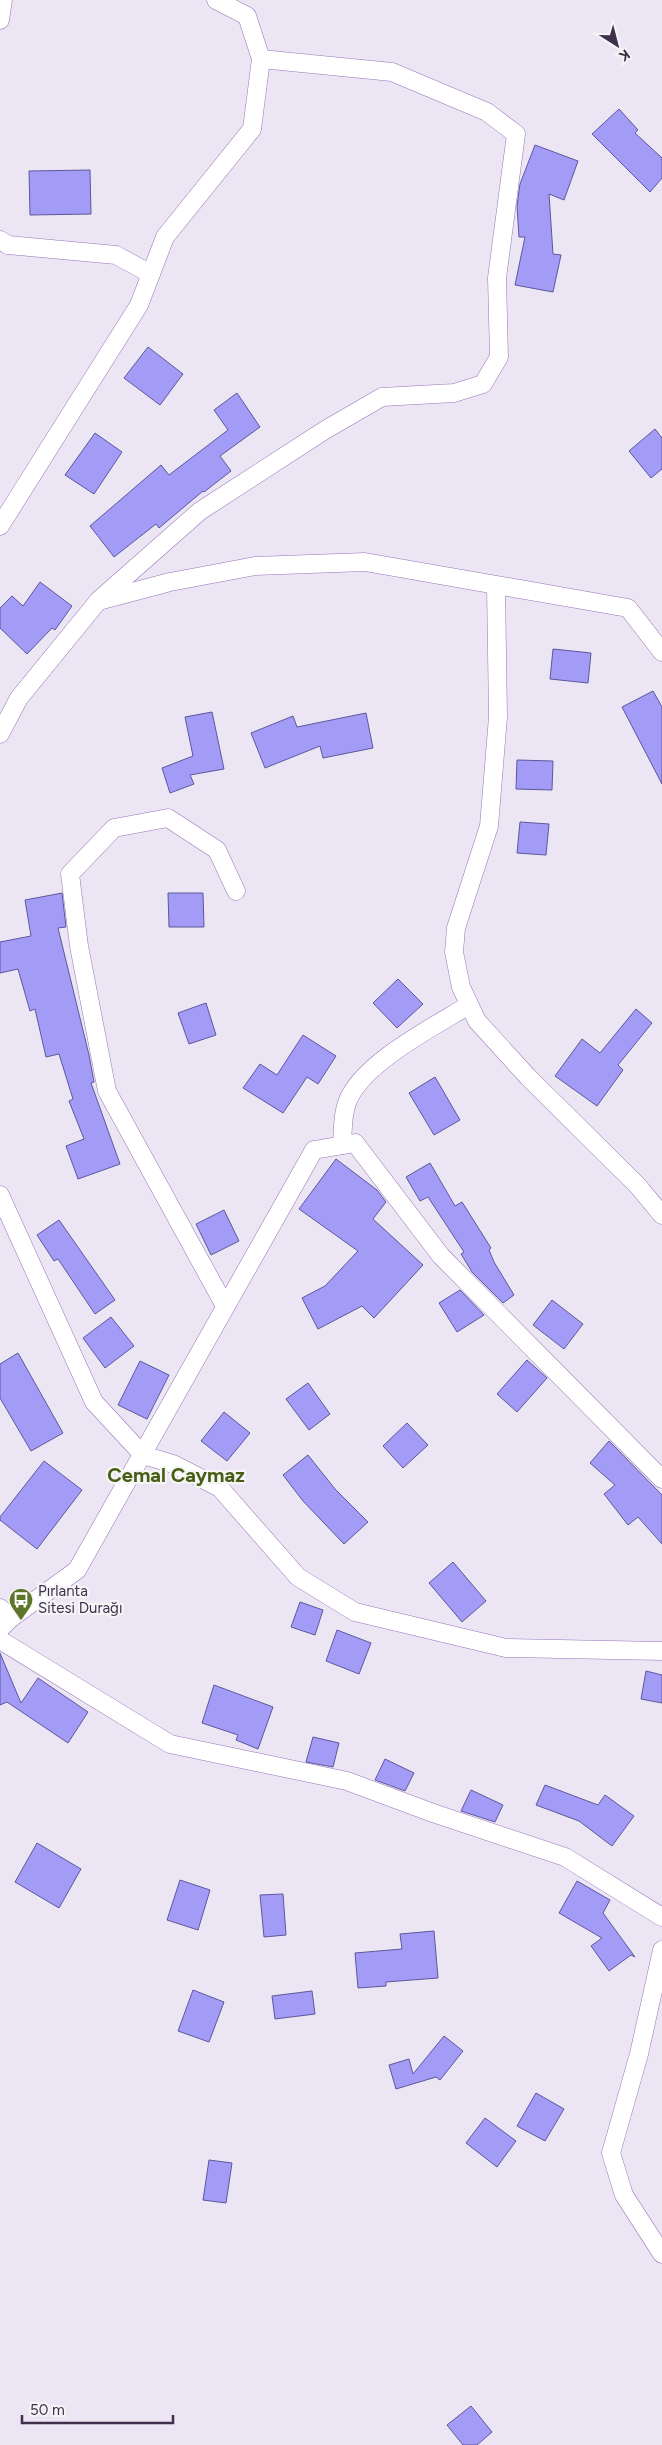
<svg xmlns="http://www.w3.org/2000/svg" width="662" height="2445" font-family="Figtree,sans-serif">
<rect width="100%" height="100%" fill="#ece5f4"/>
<g fill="#a39cf7" stroke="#5d579b">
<path d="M619,109L638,130L635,133L662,158V178L650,192L592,134Z"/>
<path d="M535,145L578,161L564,200L549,194L553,254L561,255L553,292L515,285L525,237H519L517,206L520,184Z"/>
<path d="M90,170L91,214L30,215L29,171Z"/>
<path d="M148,347L183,374L160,405L124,378Z"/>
<path d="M237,393L260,427L220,456L231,471L204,492L203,491L159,528L156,524L114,557L90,526L161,465L169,475L228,430L214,410Z"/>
<path d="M655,429L662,438V469L651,478L629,451Z"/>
<path d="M95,433L122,452L94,494L65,475Z"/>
<path d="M40,582L72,606L55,630L52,628L27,654L0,628V608L12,596L23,606Z"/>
<path d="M553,649L591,653L588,683L550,679Z"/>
<path d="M653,691L662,707V784L622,707Z"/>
<path d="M212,712L224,769L190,775L194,784L170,793L162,768L193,756L185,717Z"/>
<path d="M366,713L373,748L323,758L320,746L265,768L251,733L293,716L297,727Z"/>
<path d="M517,760L553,761L552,790L516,789Z"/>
<path d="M520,822L549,824L546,855L517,853Z"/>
<path d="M62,893L66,927L58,928L89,1055L94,1082L91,1083L120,1164L78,1179L66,1146L84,1139L69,1101L73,1099L59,1054L46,1057L35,1009L30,1011L18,969L0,973V942L31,936L25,900Z"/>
<path d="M168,893H203L204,927H169Z"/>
<path d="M398,979L423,1004L397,1028L373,1003Z"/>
<path d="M206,1003L216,1035L189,1044L178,1013Z"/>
<path d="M636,1009L652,1023L618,1065L623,1070L597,1106L555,1076L582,1039L600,1053Z"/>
<path d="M303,1035L336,1056L318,1084L307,1077L283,1113L243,1088L260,1064L277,1075Z"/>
<path d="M435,1077L460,1120L434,1135L409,1093Z"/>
<path d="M336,1159L377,1190L386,1202L373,1219L423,1265L374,1318L362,1306L318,1329L302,1298L325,1286L358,1251L299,1209Z"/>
<path d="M430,1163L455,1206L462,1202L491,1248L489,1250L494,1262L514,1295L503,1303L472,1272L461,1254L464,1252L428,1197L420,1201L406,1177Z"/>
<path d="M224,1210L239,1241L211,1255L196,1224Z"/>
<path d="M59,1220L115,1300L95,1314L58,1259L54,1261L37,1235Z"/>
<path d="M460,1290L484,1315L457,1332L439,1303Z"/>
<path d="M552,1300L583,1324L564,1349L533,1325Z"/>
<path d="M111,1317L134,1346L105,1368L83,1338Z"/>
<path d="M18,1353L63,1433L31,1451L0,1398V1364Z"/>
<path d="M527,1360L547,1378L517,1412L497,1394Z"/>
<path d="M140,1361L169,1375L147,1419L118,1405Z"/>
<path d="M308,1383L330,1414L309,1430L286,1399Z"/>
<path d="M224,1412L250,1433L227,1461L201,1441Z"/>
<path d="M407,1423L428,1445L403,1468L383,1446Z"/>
<path d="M609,1441L662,1495V1544L638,1517L628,1525L604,1494L615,1485L590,1463Z"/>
<path d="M308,1455L335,1489L368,1522L344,1544L303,1501L283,1475Z"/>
<path d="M44,1461L82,1490L37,1549L0,1520V1517Z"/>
<path d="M453,1562L486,1601L462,1622L429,1583Z"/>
<path d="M300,1602L323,1610L315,1635L291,1627Z"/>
<path d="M337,1630L371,1643L359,1674L326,1661Z"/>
<path d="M0,1653L21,1703L38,1678L88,1712L68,1743L7,1702L0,1705Z"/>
<path d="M646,1671L662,1675V1703L641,1699Z"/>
<path d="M214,1685L273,1707L258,1749L236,1740L238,1735L202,1723Z"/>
<path d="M313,1737L339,1743L333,1767L306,1762Z"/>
<path d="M385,1759L414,1773L405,1791L375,1780Z"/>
<path d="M545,1785L598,1805L605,1795L634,1816L612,1846L579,1821L536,1805Z"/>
<path d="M471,1790L503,1805L495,1822L461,1811Z"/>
<path d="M37,1843L81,1869L59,1908L15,1882Z"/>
<path d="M180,1880L210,1890L198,1930L167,1920Z"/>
<path d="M577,1881L610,1900L603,1913L635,1957L631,1955L609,1971L591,1946L602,1938L559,1913Z"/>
<path d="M283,1894L286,1935L264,1937L260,1895Z"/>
<path d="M434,1931L438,1978L386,1982V1986L358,1988L355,1953L402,1949L400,1934Z"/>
<path d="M193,1990L224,2002L209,2042L178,2031Z"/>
<path d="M312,1991L315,2014L275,2019L272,1996Z"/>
<path d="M444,2036L463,2051L440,2080L436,2077L396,2089L389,2065L409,2059L413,2074Z"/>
<path d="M536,2093L564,2109L545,2141L517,2126Z"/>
<path d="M485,2118L516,2141L497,2167L466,2143Z"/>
<path d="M209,2160L232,2163L226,2203L203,2200Z"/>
<path d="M471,2406L492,2432L477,2445H463L447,2425Z"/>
</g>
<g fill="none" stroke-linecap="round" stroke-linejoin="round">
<defs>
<g id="minor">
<path d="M0,20L3,0"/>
<path d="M0,240L8,245L116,255L151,274"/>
<path d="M0,526L139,305L165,237L252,129L261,59L247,16L216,0"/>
<path d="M496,586L498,717L489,826L456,928L454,952L461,987L477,1021L528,1077L638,1186L662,1215"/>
<path d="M102,600L170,582L255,566L365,562L628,608L662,652"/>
<path d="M0,734L19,698L99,600L200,511L325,430L382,397L454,393L483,384L499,357L497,278L516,134L487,112L392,72L261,59"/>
<path d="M342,1145C343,1132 342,1116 347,1103C360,1064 435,1026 469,1005"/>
<path d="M0,1195L94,1402L143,1455L173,1464L220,1488L298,1577L355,1612L506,1648L662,1651"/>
<path d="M225,1306L107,1091L79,946L70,874L114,828L168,818L217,850L236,891"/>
<path d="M0,1608L11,1618"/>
<path d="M0,1629L11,1618L77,1570L314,1150L355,1143L441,1256L662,1479"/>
<path d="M0,1640L170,1744L347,1781L433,1813L565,1857L662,1917"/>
<path d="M662,1950L639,2054L611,2153L624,2195L662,2254"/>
</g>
</defs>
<use href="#minor" stroke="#9775ba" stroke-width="19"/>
<use href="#minor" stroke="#fff" stroke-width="18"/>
</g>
<defs>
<symbol id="bus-pin" viewBox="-11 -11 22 30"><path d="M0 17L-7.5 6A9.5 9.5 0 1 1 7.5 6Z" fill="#5c772b" stroke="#f5f5f5"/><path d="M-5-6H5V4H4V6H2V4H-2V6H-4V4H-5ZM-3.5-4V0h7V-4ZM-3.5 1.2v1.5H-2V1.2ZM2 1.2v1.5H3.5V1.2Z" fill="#fff"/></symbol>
</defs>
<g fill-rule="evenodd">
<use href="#bus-pin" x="7" y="1586" width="28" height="38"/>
</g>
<g text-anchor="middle" stroke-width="4.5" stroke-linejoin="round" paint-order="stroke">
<g font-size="15" fill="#3e2f4d" stroke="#f5f5f5" text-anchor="start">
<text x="38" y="1596">Pırlanta<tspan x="38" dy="17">Sitesi Durağı</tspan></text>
</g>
<g font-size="20" font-weight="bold" fill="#455d15" stroke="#f5f5f5">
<text x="176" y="1482">Cemal Caymaz</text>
</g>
</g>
<g transform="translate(617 45) rotate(144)" stroke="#f5f5f5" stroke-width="4" paint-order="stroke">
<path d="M0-4L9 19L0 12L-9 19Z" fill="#3e2f4d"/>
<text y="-8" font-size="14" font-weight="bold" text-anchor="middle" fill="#3e2f4d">K</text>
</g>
<path d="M22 2415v8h151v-8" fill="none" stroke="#3e2f4d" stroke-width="2.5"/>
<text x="30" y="2415" font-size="15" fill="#3e2f4d" stroke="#f5f5f5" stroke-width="4" paint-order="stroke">50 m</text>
</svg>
